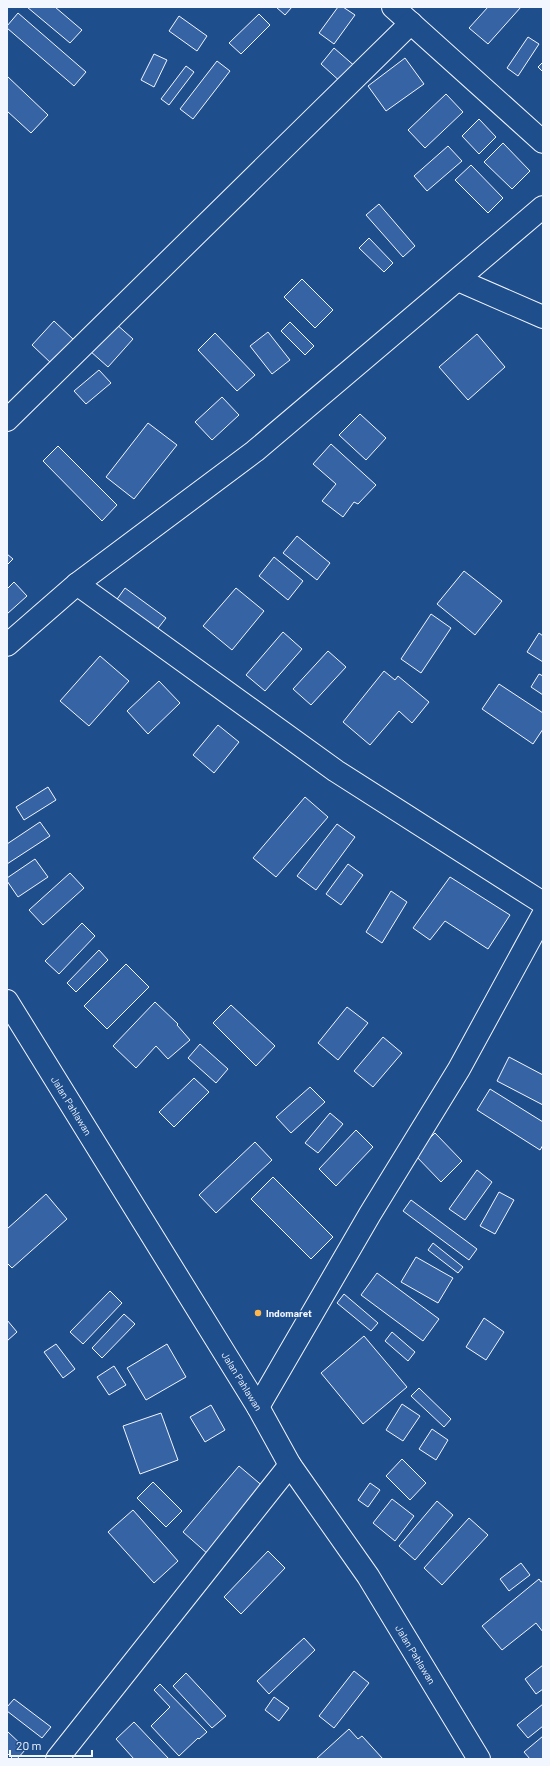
<svg xmlns="http://www.w3.org/2000/svg" width="550" height="1766" font-family="Barlow,sans-serif">
<rect width="100%" height="100%" fill="#1f4e8c"/>
<g fill="#3563a3" stroke="#f2f6ff">
<path d="M27,7H55L82,30L70,43Z"/>
<path d="M276,7H292L285,15Z"/>
<path d="M338,7H343L355,15L334,44L319,33Z"/>
<path d="M488,7H521L488,44L469,28Z"/>
<path d="M18,13L86,72L74,86L7,28V26Z"/>
<path d="M259,14L270,25L241,54L229,43Z"/>
<path d="M179,16L207,36L197,51L169,31Z"/>
<path d="M528,37L539,44L518,76L507,68Z"/>
<path d="M334,48L357,68L343,84L321,64Z"/>
<path d="M154,54L167,60L154,87L141,80Z"/>
<path d="M405,58L424,84L386,111L368,86Z"/>
<path d="M217,61L230,71L193,119L180,109Z"/>
<path d="M543,62V72L538,67Z"/>
<path d="M186,66L194,72L169,105L161,99Z"/>
<path d="M7,76L48,115L31,133L7,111Z"/>
<path d="M446,94L463,112L425,148L408,130Z"/>
<path d="M479,119L496,137L479,154L462,136Z"/>
<path d="M503,143L530,171L512,189L484,162Z"/>
<path d="M448,146L462,161L427,191L414,176Z"/>
<path d="M471,165L503,198L488,213L455,180Z"/>
<path d="M379,204L415,246L403,257L366,215Z"/>
<path d="M369,238L393,263L384,272L359,248Z"/>
<path d="M302,279L333,310L315,328L284,297Z"/>
<path d="M54,321L75,341L53,365L32,345Z"/>
<path d="M290,322L314,346L305,355L281,331Z"/>
<path d="M115,323L133,339L108,367L90,351Z"/>
<path d="M268,332L290,360L272,374L250,346Z"/>
<path d="M215,333L255,375L237,391L198,350Z"/>
<path d="M477,334L505,367L468,400L439,367Z"/>
<path d="M99,370L111,383L86,404L74,391Z"/>
<path d="M222,397L239,415L212,440L195,422Z"/>
<path d="M360,414L386,438L366,460L339,435Z"/>
<path d="M148,423L177,445L134,499L106,477Z"/>
<path d="M331,444L376,485L358,504L354,502L343,517L322,501L336,484L313,464Z"/>
<path d="M58,446L117,505L102,521L43,461Z"/>
<path d="M297,536L330,563L317,580L283,553Z"/>
<path d="M7,554L13,559L7,565Z"/>
<path d="M274,557L303,581L288,600L259,576Z"/>
<path d="M464,571L502,601L475,635L437,604Z"/>
<path d="M14,582L27,596L7,614V589Z"/>
<path d="M125,588L166,618L155,632L115,602Z"/>
<path d="M236,588L264,611L232,650L203,626Z"/>
<path d="M431,614L451,628L421,673L401,659Z"/>
<path d="M283,632L302,649L265,691L246,675Z"/>
<path d="M539,633L543,636V662L527,652Z"/>
<path d="M328,651L346,667L311,705L293,689Z"/>
<path d="M100,656L129,681L89,726L60,701Z"/>
<path d="M384,671L395,680L398,676L429,702L412,723L399,711L370,745L343,722Z"/>
<path d="M539,674L543,676V695L531,687Z"/>
<path d="M159,681L180,703L148,734L127,711Z"/>
<path d="M499,684L543,713V729L533,744L482,709Z"/>
<path d="M218,725L239,742L214,773L193,755Z"/>
<path d="M48,787L56,800L24,820L16,807Z"/>
<path d="M305,797L328,817L276,877L253,858Z"/>
<path d="M40,822L50,836L7,864V844Z"/>
<path d="M337,824L355,837L316,890L297,876Z"/>
<path d="M35,859L48,877L18,897L7,881V878Z"/>
<path d="M348,864L363,875L341,905L326,894Z"/>
<path d="M70,873L84,888L43,925L29,910Z"/>
<path d="M450,877L510,915L488,949L445,921L430,940L413,928Z"/>
<path d="M391,891L407,902L382,943L366,932Z"/>
<path d="M82,923L95,936L59,974L45,961Z"/>
<path d="M99,950L108,960L76,992L67,983Z"/>
<path d="M126,964L149,987L107,1029L84,1006Z"/>
<path d="M155,1002L178,1024L177,1025L190,1040L168,1059L156,1046L136,1068L113,1046Z"/>
<path d="M231,1005L275,1046L256,1066L213,1023Z"/>
<path d="M347,1007L368,1023L338,1060L318,1043Z"/>
<path d="M383,1037L402,1053L373,1087L354,1071Z"/>
<path d="M200,1044L228,1069L216,1083L188,1058Z"/>
<path d="M509,1057L543,1075V1105L497,1081Z"/>
<path d="M194,1078L209,1092L174,1127L159,1112Z"/>
<path d="M310,1087L325,1102L291,1133L276,1117Z"/>
<path d="M490,1089L543,1122V1145L540,1150L477,1110Z"/>
<path d="M330,1113L343,1124L318,1153L305,1143Z"/>
<path d="M356,1130L373,1147L336,1186L319,1169Z"/>
<path d="M435,1133L462,1161L441,1182L414,1154Z"/>
<path d="M255,1142L272,1160L216,1213L199,1195Z"/>
<path d="M477,1170L492,1182L465,1220L449,1209Z"/>
<path d="M273,1177L333,1237L311,1259L251,1199Z"/>
<path d="M499,1192L514,1200L495,1234L480,1226Z"/>
<path d="M46,1194L67,1219L12,1268L7,1263V1229Z"/>
<path d="M411,1200L477,1249L469,1260L403,1211Z"/>
<path d="M433,1243L463,1267L458,1273L428,1250Z"/>
<path d="M416,1257L453,1278L438,1303L401,1282Z"/>
<path d="M377,1273L439,1319L423,1341L361,1295Z"/>
<path d="M110,1291L122,1303L83,1344L70,1332Z"/>
<path d="M344,1294L378,1323L371,1331L337,1303Z"/>
<path d="M124,1314L135,1324L102,1358L92,1348Z"/>
<path d="M484,1318L504,1332L486,1360L466,1347Z"/>
<path d="M7,1320L17,1332L7,1341Z"/>
<path d="M392,1332L415,1352L408,1361L385,1341Z"/>
<path d="M364,1336L407,1387L363,1424L321,1373Z"/>
<path d="M56,1344L75,1369L63,1378L44,1352Z"/>
<path d="M167,1344L186,1377L146,1400L127,1368Z"/>
<path d="M114,1366L126,1385L109,1395L97,1377Z"/>
<path d="M419,1388L451,1419L444,1427L411,1396Z"/>
<path d="M402,1404L420,1416L403,1441L386,1430Z"/>
<path d="M211,1405L225,1430L205,1442L190,1417Z"/>
<path d="M161,1413L178,1460L140,1474L123,1426Z"/>
<path d="M432,1429L448,1440L436,1460L419,1449Z"/>
<path d="M402,1459L426,1483L410,1500L386,1476Z"/>
<path d="M239,1466L265,1488L209,1555L183,1532Z"/>
<path d="M153,1482L182,1511L166,1527L137,1498Z"/>
<path d="M370,1483L380,1490L368,1507L358,1500Z"/>
<path d="M392,1499L414,1516L395,1541L373,1523Z"/>
<path d="M437,1501L453,1515L415,1560L399,1546Z"/>
<path d="M133,1510L178,1561L154,1583L108,1532Z"/>
<path d="M469,1518L488,1535L442,1585L424,1568Z"/>
<path d="M268,1551L285,1568L241,1614L224,1597Z"/>
<path d="M521,1563L530,1575L509,1591L500,1579Z"/>
<path d="M539,1579L541,1582L543,1581V1632L536,1623L502,1650L482,1626Z"/>
<path d="M304,1638L315,1650L269,1694L257,1681Z"/>
<path d="M543,1665V1689L536,1694L525,1679Z"/>
<path d="M354,1671L369,1683L334,1728L319,1716Z"/>
<path d="M186,1673L226,1716L212,1728L173,1686Z"/>
<path d="M160,1684L207,1732L199,1739L198,1738L179,1756L151,1726L170,1707L154,1690Z"/>
<path d="M274,1697L289,1708L279,1721L265,1710Z"/>
<path d="M14,1699L51,1727L42,1738L7,1711V1707Z"/>
<path d="M543,1704V1726L528,1738L517,1725Z"/>
<path d="M134,1722L169,1759H134L116,1739Z"/>
<path d="M349,1729L358,1739L362,1736L383,1759H316Z"/>
<path d="M7,1731L26,1749L17,1759H13L7,1753Z"/>
<path d="M543,1736V1759H530L524,1752Z"/>
</g>
<g fill="none" stroke-linecap="round" stroke-linejoin="round">
<defs>
<g id="minor">
<path d="M393,7L543,142"/>
<path d="M458,280L543,317"/>
<path d="M7,420L411,23"/>
<path d="M77,584L336,771L543,903"/>
<path d="M7,645L77,584L255,451L543,207"/>
<path d="M258,1407L370,1214L459,1069L543,915"/>
<path d="M57,1759L290,1465"/>
</g>
<g id="trunk">
<path id="s1" d="M7,1001L258,1407L290,1465L368,1576L479,1759"/>
</g>
</defs>
<use href="#minor" stroke="#f2f6ff" stroke-width="24"/>
<use href="#trunk" stroke="#f2f6ff" stroke-width="24"/>
<use href="#minor" stroke="#1f4e8c" stroke-width="22"/>
<use href="#trunk" stroke="#1f4e8c" stroke-width="22"/>
</g>
<circle fill="#ffb74d" stroke="#1f4e8c" stroke-width="1.5" cx="258" cy="1313" r="4"/>
<g text-anchor="middle" stroke-width="3" stroke-linejoin="round" paint-order="stroke">
<g font-size="10" fill="#f2f6ff" stroke="#1f4e8c">
<text dy="4" stroke="none"><textPath href="#s1" startOffset="123">Jalan Pahlawan</textPath></text>
<text dy="4" stroke="none"><textPath href="#s1" startOffset="447">Jalan Pahlawan</textPath></text>
<text dy="4" stroke="none"><textPath href="#s1" startOffset="771">Jalan Pahlawan</textPath></text>
</g>
<g font-size="10" font-weight="bold" fill="#f2f6ff" stroke="#1f4e8c" text-anchor="start">
<text x="266" y="1317">Indomaret</text>
</g>
</g>
<rect width="550" height="1766" fill="none" stroke="#f2f6ff" stroke-width="16"/>
<path d="M10 1750v6h82v-6" fill="none" stroke="#f2f6ff" stroke-width="2"/>
<text x="16" y="1750" font-size="12" fill="#f2f6ff" stroke="#1f4e8c" stroke-width="3" paint-order="stroke">20 m</text>
</svg>
